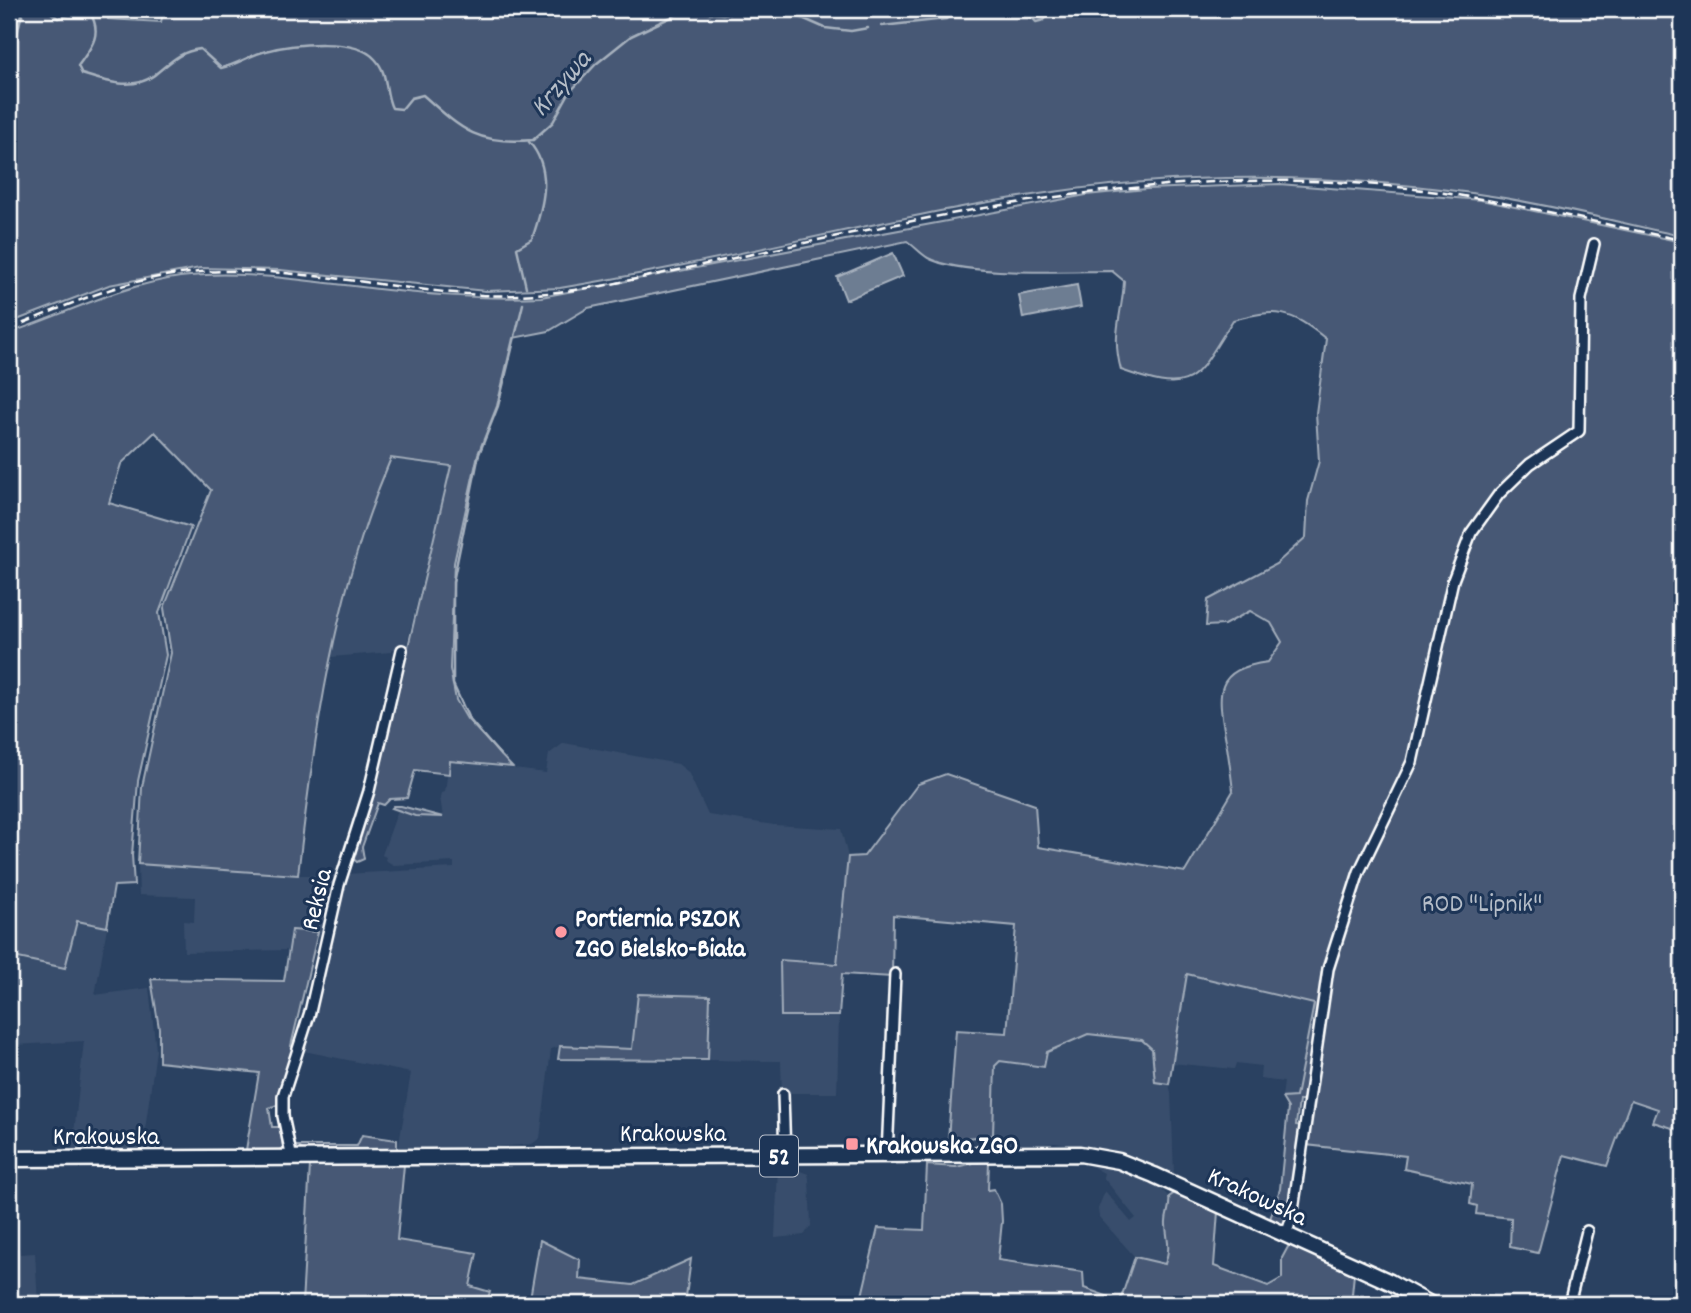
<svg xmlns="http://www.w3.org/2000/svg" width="1691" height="1313" font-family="Dekko,sans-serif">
<rect width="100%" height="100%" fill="#2a4161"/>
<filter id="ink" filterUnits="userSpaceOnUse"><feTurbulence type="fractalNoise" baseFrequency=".0143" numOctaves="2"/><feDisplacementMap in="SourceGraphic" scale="14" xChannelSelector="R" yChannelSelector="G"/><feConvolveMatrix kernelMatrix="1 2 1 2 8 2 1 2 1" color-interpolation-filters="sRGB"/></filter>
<g filter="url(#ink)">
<g fill="#394e6c">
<path d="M390,458L451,465L405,651L393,649L391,652L331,657L338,621L377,489Z"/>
<path d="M564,743L678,764L688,772L708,815L774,825L841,829L848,857L837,965L780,960L782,1015L839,1016L837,1093H782L781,1061L708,1060L709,996L638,995L633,1050L560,1046L551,1049L540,1138L532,1144L475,1149L398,1150L411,1073L304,1051L346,874L454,868V862L394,865L385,860L386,857L382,855L398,810L415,816L443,817L440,797L441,793L445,792L449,761L546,773L549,754Z"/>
<path d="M138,864L298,875H338L324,932L292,930L290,950L184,952L183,921L194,922L195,897L139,895Z"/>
<path d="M77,921L107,927L95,995L149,988L156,1050L142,1151L72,1152L84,1041L15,1045L9,1119V956L65,968Z"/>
<path d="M1187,974L1315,1004L1296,1097H1282L1284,1082L1260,1079L1261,1066L1236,1063L1234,1069L1171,1063Z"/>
<path d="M1089,1034L1142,1040L1152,1049L1155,1082L1169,1084L1171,1093L1174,1175L1112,1150L1055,1143L1000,1148L993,1135L996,1066L1001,1061L1043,1067L1047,1052Z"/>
<path d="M1086,1163L1127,1172L1163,1186L1162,1190L1169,1197L1171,1209L1165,1222L1171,1245L1165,1264L1135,1257L1099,1217L1098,1209L1105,1191L1131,1222L1136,1218L1103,1177L1104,1173Z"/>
<path d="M778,1168H792L808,1174L809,1179L811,1226L804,1235L775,1238Z"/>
<path d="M19,1248L20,1254L35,1253L38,1304H9V1249Z"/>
</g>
<g fill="#465975" stroke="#a2acba" stroke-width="2">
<path d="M17,9H107L108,19L161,22L164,9H1682V236C1621,223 1560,207 1498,197C1381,179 1262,173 1144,182C949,197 754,257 560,288L486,291L280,270L200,268L109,285L9,323V23Z"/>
<path d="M1279,184L1481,200L1682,242V1131L1653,1122L1658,1109L1631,1100L1607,1166L1564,1155L1538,1253L1510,1247L1511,1218L1476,1214L1477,1206L1470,1204L1472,1184L1404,1169L1406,1156L1306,1145L1305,1101H1299L1296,1125L1301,1126L1289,1213L1282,1225L1270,1219L1280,1189L1288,1108L1282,1098L1296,1097L1314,1004L1187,974L1169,1084L1155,1082L1152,1049L1142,1040L1088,1034L1047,1052L1044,1067L1000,1061L995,1066L993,1135L948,1140L956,1030L1007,1033L1016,926L893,915L892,977L842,974L839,1016H781L780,960L837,964L848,857L864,856L918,784L946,774L1035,805L1038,847L1185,872L1233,791C1231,774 1229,758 1226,741C1218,695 1211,670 1268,662L1282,642L1271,623L1250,611L1224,625L1206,626L1208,600L1276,564L1306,537L1308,501L1319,461L1316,413L1326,339C1290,310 1278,308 1233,320C1194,380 1196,397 1121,370C1111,333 1122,317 1124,281L1112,271C1070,271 963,277 928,258C921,254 914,246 907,241L588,308L549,331L513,338L497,406L478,454L454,563L450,669L456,700L467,719L512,767L450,761L449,774L415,770L407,798L390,799L384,805L378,803L362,847L364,859L357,862L352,858L378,773L451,466L391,458C335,589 314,734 298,875L138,864L142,787L171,653L164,608L211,490L155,432L121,464L109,503L191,527L159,613L166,655L138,781L132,855L134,885L114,886L107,927L77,921L65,968L9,956V333C65,314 121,285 180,277C236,270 290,279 345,285C410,293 474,300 541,297L1086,195L1146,189Z"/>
<path d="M394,806H401L443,817L415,816L392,808Z"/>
<path d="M292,930L318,932L291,1046L295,1048L277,1105L269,1108L272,1127H280L283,1148L279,1151L246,1150L259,1073L159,1062V1028L151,979L284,981Z"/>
<path d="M638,994L710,996L708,1060L558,1059L560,1046L632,1049Z"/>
<path d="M362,1135L397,1140V1150L305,1151L297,1146H357Z"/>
<path d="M978,1162H989L988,1190L994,1189L1001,1204L1002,1221L998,1260L1083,1272L1084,1288L1120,1301L1135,1257L1165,1264C1171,1244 1167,1243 1166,1225C1165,1215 1171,1208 1169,1197L1176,1192L1218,1211L1214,1266L1268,1286L1282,1278V1258L1289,1245L1354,1274L1351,1304H860L878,1228L924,1230L927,1165L956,1167Z"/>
<path d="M310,1165H404L397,1240L477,1253L470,1286L490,1292L486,1304H302Z"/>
<path d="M540,1240L580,1260L579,1279L633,1285L691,1259L685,1304H529Z"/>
</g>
<g fill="#6d7d92" stroke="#a7b1be" stroke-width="2">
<path d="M893,253L903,276L846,300L837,277Z"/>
<path d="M1077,285L1081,307L1023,318L1019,295Z"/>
</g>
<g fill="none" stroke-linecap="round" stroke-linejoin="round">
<g stroke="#a7b1be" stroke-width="2.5">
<path d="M46,9L58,18L78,12L90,13C104,35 89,50 78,66L82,74C104,81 132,91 153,76C170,63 178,52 200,49L221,68C237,65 250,55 266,51C292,44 356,37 375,59C389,74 384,92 392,108L402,109L411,98L423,95C462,130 477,145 533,140L553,122L569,93L596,64L631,36L684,11L723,14L749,10L773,17L793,14L825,28L851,31L868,28"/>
<path d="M1025,9L1036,22L1044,20L1054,9"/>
<path d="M882,26L946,19L959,9"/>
<path d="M9,66C18,47 16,22 25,9"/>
<path d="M526,287L517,248L532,239C543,207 554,170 529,142"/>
<path d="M500,755L469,719L453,684V582L479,454L498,406L523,304"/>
</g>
<defs>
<g id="street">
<path d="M783,1094L785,1156"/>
<path d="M887,1155L895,974"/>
<path d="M292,1159L283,1116V1096L310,1012L339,885L369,791L402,650"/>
<path d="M1286,1235L1292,1217L1328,969L1359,872L1412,762L1453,580L1471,533L1499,494L1530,464L1579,431L1581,299L1594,244"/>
<path d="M1569,1304L1587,1231"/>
</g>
<path id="primary" d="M9,1159L1080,1154L1119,1161L1154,1175L1390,1282L1430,1304"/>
</defs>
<use href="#street" stroke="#fff" stroke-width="14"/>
<use href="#primary" stroke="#fff" stroke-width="19"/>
<use href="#street" stroke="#1d3557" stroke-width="9"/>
<use href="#primary" stroke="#1d3557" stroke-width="14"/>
<path stroke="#fff" stroke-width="2.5" stroke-dasharray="10 5" stroke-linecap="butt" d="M9,329C64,307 120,280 180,274C280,262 381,289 481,295C522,297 562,292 602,286C848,236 1099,167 1352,183C1465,190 1572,218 1682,240"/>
</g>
</g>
<g fill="#ff9aa2" stroke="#1d3557" stroke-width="2.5">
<circle cx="561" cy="932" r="7"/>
<rect x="845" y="1137" width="14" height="14" rx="3.5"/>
</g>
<g text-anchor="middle" stroke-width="6" stroke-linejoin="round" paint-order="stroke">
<rect fill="#1d3557" stroke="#bbc2cd" stroke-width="2" x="760" y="1135.5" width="38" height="41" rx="5"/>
<g font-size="24" font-weight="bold" fill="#fff">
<text x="779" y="1164">52</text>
</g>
<g font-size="26" fill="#fff" stroke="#1d3557">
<text transform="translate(315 899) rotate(-76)" y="9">Reksia</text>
<text x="673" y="1141">Krakowska</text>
<text x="106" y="1144">Krakowska</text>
<text transform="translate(1258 1195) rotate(25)" y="9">Krakowska</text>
</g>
<g font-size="26" fill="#b5bdc8" stroke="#1d3557">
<text x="1482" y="911">ROD "Lipnik"</text>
</g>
<g font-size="26" font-weight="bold" fill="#fff" stroke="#1d3557" text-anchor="start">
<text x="575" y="926">Portiernia PSZOK<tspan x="575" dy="30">ZGO Bielsko-Biała</tspan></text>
<text x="866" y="1153">Krakowska ZGO</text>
</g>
<g font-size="28" font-style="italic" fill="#b6bec8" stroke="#1d3557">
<text transform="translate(559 82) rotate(-49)" y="10">Krzywa</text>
</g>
</g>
<rect width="1691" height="1313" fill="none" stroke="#1d3557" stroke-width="35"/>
<rect x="18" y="18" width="1656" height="1278" fill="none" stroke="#fff" stroke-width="2.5" filter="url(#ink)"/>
</svg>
